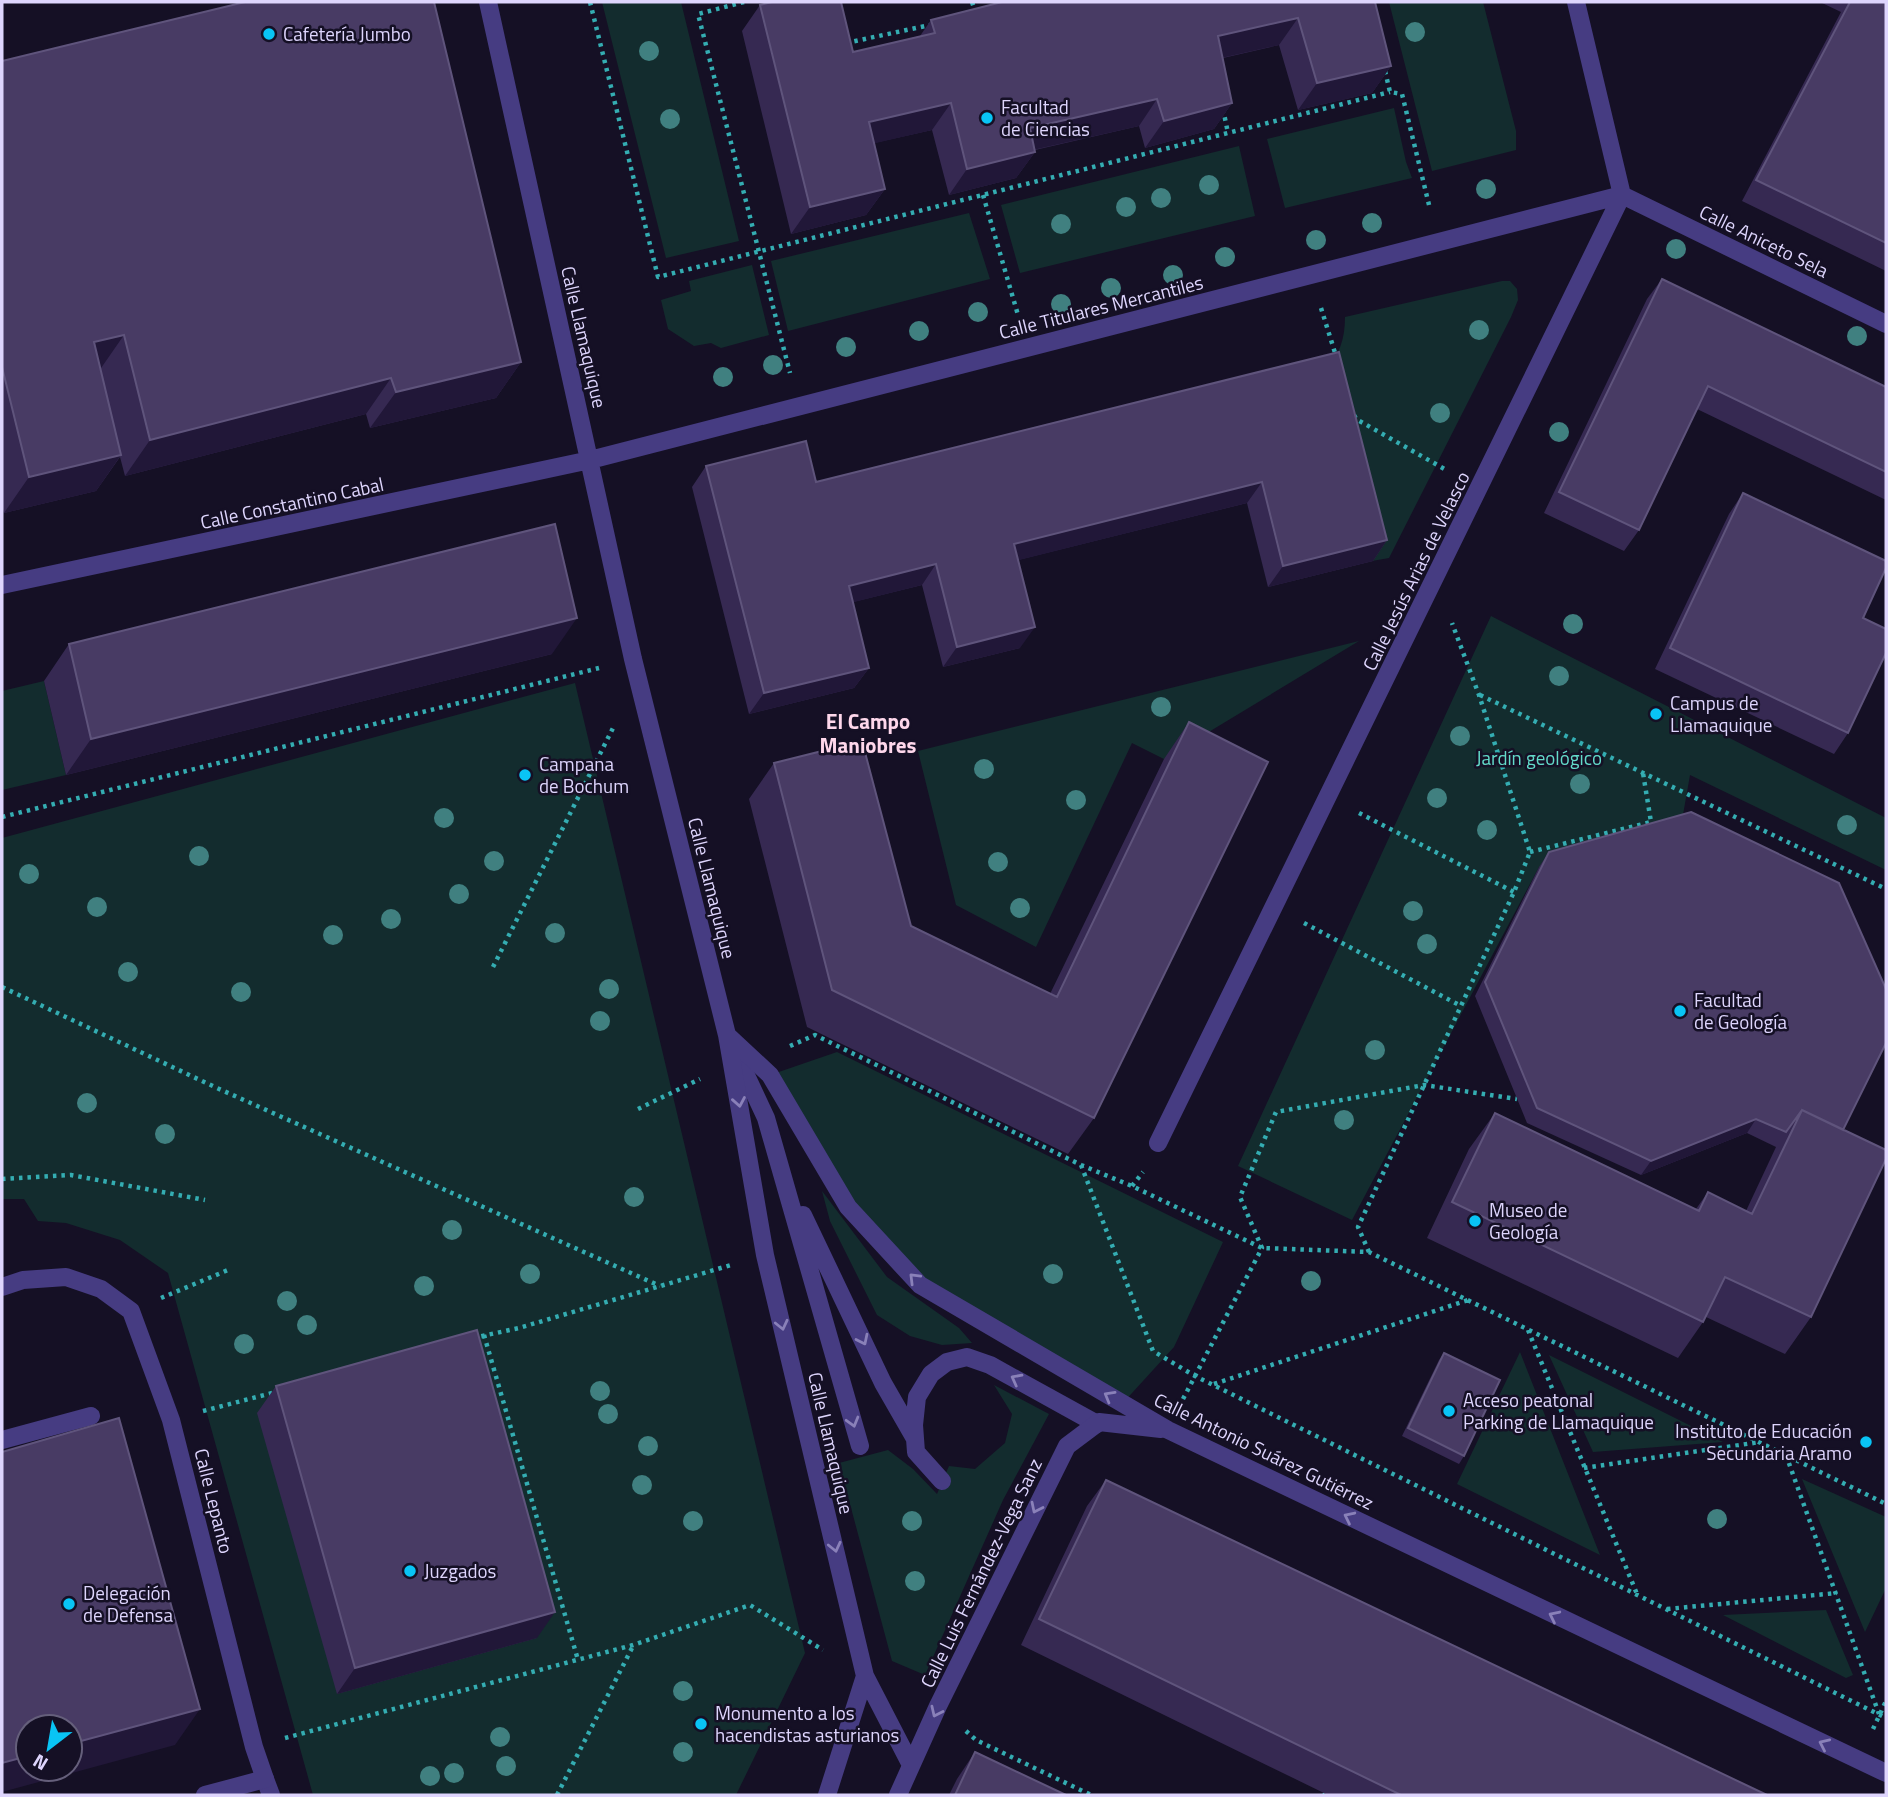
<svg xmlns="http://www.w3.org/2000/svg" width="1888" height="1797" viewBox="0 0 1888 1797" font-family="'Titillium Web',sans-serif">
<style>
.green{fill:#132c2e}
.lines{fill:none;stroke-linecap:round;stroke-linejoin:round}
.path{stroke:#34adb2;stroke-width:4.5;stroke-dasharray:3.5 5;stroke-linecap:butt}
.lane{stroke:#463c82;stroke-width:18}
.street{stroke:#463c82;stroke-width:18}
.tree{fill:#408080}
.wall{fill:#362952}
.shaded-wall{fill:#211738}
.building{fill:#483b64;stroke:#5f547c;stroke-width:2}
.oneway{stroke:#8a81b9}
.poi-dot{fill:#09c4f5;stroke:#151025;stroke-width:2.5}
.labels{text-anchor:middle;stroke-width:5;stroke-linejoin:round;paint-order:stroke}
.poi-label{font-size:19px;fill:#ded5fd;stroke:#151025;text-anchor:start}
.street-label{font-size:19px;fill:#ded5fd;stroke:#151025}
.park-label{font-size:19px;fill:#63dbca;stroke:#151025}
.neighbourhood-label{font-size:21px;font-weight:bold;fill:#fed7eb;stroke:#151025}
</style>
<rect width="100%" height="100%" fill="#151025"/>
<!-- green -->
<path class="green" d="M 602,2 L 681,2 L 739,241 L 666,258 Z
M 1389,2 L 1483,2 L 1516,131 L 1516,150 L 1432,171 Z
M 1394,108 L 1406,162 L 1412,178 L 1285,208 L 1267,139 Z
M 1239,146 L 1255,216 L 1020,273 L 1001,205 Z
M 969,213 L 990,279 L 788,331 L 771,261 Z
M 752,265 L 769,335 L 721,348 L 711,343 L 694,346 L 668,329 L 661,300 L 691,291 L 689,281 Z
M 1502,281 L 1510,281 L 1517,289 L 1518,300 L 1511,317 L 1389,558 L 1372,561 L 1325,372 C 1339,355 1345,340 1345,317 Z
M 1491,616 L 1886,818 L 1886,870 L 1690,775 L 1681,826 L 1539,867 L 1352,1220 L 1238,1166 Z
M 1359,641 L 1164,759 L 1132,743 L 1036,947 L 956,905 L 918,751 Z
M 44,681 L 66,775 L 2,790 L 2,691 Z
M 575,683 L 805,1653 L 736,1795 L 313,1795 L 168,1273 L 120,1240 L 66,1223 L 38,1221 L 24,1199 L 2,1199 L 2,838 Z
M 837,1052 L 1223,1242 L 1174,1347 L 1122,1404 L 920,1285 L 848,1207 L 770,1075 Z
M 822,1191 L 887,1277 L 959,1328 L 972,1343 L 942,1345 L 910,1336 L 877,1315 L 830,1221 Z
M 1520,1352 L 1600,1555 L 1457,1484 Z
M 1549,1355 L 1723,1442 L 1593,1452 Z
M 994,1385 L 1049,1414 L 1003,1500 L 925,1675 L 892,1661 L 839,1463 L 888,1450 L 913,1469 L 937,1494 L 949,1466 L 975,1469 L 1005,1443 L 1012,1414 Z
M 1802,1479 L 1886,1517 L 1886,1588 L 1865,1632 Z
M 1826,1610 L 1853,1675 L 1846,1678 L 1723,1615 Z"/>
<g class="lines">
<!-- path -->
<path class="path" d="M 590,2 L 658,277 L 1390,92
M 744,2 L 698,14 L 790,373
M 972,2 L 976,14
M 846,43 L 930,25
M 1385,71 L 1390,92 L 1402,94 L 1430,209
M 1223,109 L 1228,133
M 983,195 L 1018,315
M 1321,308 L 1336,356
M 1354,415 L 1356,419 L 1448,471
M 1480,695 L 1886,889
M 1359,813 L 1514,892
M 2,817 L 599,668
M 1530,852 L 1651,822 L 1643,773
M 1304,923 L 1461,1006
M 493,967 L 614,726
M 2,987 L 217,1088 L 660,1286
M 790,1046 L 815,1035 L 1081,1165 L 1132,1186 L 1262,1248 L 1369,1252 L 1886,1504
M 638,1109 L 700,1079
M 1081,1165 L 1153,1351 L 1195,1376 L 1886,1718
M 2,1179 L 71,1175 L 205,1200
M 1132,1186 L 1143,1172
M 1369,1252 L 1358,1227 L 1514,892 L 1530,852 L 1479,695 L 1452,623
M 161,1298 L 228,1270
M 1528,1330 L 1637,1594
M 484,1335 L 578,1660
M 473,1338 L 519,1328 L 731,1265
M 1214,1384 L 1468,1300
M 1183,1399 L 1262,1248 L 1240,1197 L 1276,1112 L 1424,1085 L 1517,1099
M 203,1411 L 276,1392
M 1786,1455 L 1879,1714
M 1584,1468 L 1760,1442
M 1667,1609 L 1837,1593
M 1873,1729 L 1886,1701
M 966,1731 L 976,1740 L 1091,1795
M 285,1738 L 633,1645 L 750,1605 L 823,1650
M 557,1795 L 633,1646
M 1324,1795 L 1325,1794"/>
<!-- lane -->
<path class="lane" d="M 730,1041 L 766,1118 L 860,1446
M 803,1215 L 883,1383 L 914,1437
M 942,1481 L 916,1452 L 914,1425 L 917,1397 L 931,1374 L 947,1362 L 967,1357 L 990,1365 L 1097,1424
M 265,1779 L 271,1795"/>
<!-- street -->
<path class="street" d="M 488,2 L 633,659 L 727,1035 L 765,1255 L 865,1676 L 827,1795
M 1622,195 L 1886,324
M 2,585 L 590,460 L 1622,195
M 727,1035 L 770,1075 L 848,1207 L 920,1285 L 1168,1430 L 1886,1773
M 1158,1143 L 1622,195 L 1576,2
M 2,1287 L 23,1280 L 66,1277 L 101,1289 L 131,1311 L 171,1420 L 254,1747 L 265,1779 L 205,1795
M 2,1440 L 91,1416
M 865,1676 L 911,1765
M 898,1795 L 938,1706 L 1067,1446 L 1099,1422 L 1161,1429"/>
</g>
<!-- trees -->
<g class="tree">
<circle cx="1415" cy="32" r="10"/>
<circle cx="649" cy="51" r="10"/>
<circle cx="670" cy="119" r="10"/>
<circle cx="1209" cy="185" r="10"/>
<circle cx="1486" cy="189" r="10"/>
<circle cx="1161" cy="198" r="10"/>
<circle cx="1126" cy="207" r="10"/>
<circle cx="1372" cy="223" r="10"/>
<circle cx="1061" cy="224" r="10"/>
<circle cx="1316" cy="240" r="10"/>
<circle cx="1676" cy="249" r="10"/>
<circle cx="1225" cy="257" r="10"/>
<circle cx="1173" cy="275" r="10"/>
<circle cx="1111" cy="288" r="10"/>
<circle cx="1061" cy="304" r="10"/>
<circle cx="978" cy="312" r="10"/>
<circle cx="1479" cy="330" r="10"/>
<circle cx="919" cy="331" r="10"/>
<circle cx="1857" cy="336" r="10"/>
<circle cx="846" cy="347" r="10"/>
<circle cx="773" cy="365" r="10"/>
<circle cx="723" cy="377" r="10"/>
<circle cx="1440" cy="413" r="10"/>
<circle cx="1559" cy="432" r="10"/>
<circle cx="1573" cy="624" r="10"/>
<circle cx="1559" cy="676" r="10"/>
<circle cx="1161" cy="707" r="10"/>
<circle cx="1460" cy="736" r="10"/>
<circle cx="984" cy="769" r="10"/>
<circle cx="1580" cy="784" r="10"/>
<circle cx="1437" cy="798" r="10"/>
<circle cx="1076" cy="800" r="10"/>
<circle cx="444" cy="818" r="10"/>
<circle cx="1847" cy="825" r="10"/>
<circle cx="1487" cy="830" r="10"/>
<circle cx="199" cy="856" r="10"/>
<circle cx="494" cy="861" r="10"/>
<circle cx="998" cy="862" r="10"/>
<circle cx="29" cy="874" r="10"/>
<circle cx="459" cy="894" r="10"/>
<circle cx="97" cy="907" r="10"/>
<circle cx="1020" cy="908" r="10"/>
<circle cx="1413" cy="911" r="10"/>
<circle cx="391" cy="919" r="10"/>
<circle cx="555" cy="933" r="10"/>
<circle cx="333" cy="935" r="10"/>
<circle cx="1427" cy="944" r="10"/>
<circle cx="128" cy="972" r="10"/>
<circle cx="609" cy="989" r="10"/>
<circle cx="241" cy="992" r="10"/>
<circle cx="600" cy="1021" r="10"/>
<circle cx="1375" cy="1050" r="10"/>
<circle cx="87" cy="1103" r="10"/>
<circle cx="1344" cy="1120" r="10"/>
<circle cx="165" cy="1134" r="10"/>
<circle cx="634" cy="1197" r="10"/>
<circle cx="452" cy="1230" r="10"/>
<circle cx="530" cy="1274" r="10"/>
<circle cx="1053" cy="1274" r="10"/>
<circle cx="1311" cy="1281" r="10"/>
<circle cx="424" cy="1286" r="10"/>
<circle cx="287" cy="1301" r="10"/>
<circle cx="307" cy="1325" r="10"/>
<circle cx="244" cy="1344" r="10"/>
<circle cx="600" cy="1391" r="10"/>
<circle cx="608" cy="1414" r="10"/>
<circle cx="648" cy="1446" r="10"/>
<circle cx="642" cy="1485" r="10"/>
<circle cx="1717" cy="1519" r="10"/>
<circle cx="693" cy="1521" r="10"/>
<circle cx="912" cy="1521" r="10"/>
<circle cx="915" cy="1581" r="10"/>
<circle cx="683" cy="1691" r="10"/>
<circle cx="500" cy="1737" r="10"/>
<circle cx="683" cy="1752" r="10"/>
<circle cx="506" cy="1766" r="10"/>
<circle cx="454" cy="1773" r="10"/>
<circle cx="430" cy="1776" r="10"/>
</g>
<!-- wall -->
<path class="wall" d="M 1375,2 L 1391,66 L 1372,93 L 1298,110 L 1279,45 L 1223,58 L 1232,103 L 1214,129 L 1145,148 L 1139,126 L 1035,150 L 1035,152 L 1016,178 L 949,195 L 932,130 L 874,143 L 885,189 L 866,215 L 791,234 L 742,31 L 760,5 L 853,52 L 920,36 L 931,20 Z
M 1820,2 L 1886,2 L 1886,271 L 1742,201 L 1841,12 Z
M 2,61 L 521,362 L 496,398 L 370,428 L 366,414 L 125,476 L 120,457 L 96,491 L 4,513 L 2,505 Z
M 1662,279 L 1886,387 L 1886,500 L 1697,409 L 1639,530 L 1624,551 L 1544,513 L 1647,299 Z
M 1339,352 L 1387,540 L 1373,561 L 1268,587 L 1247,503 L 1018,560 L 1020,648 L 943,667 L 922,585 L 853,602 L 869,668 L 854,688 L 749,714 L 692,487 L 706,466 L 816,482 Z
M 1743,493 L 1863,618 L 1848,733 L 1834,754 L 1655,669 L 1729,514 Z
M 69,644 L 552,654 L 66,775 L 44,681 Z
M 1189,722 L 1094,1118 L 1068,1154 L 807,1027 L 749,799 L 774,763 L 911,926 L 1050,994 L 1164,759 Z
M 1549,852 L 1843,1130 L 1811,1317 L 1785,1354 L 1706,1317 L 1703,1322 L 1678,1358 L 1427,1238 L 1469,1149 L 1495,1113 L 1696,1209 L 1708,1192 L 1746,1211 L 1776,1147 L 1747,1133 L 1641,1175 L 1527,1123 L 1475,996 L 1539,867 Z
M 1444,1353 L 1464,1456 L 1459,1464 L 1402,1436 L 1439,1360 Z
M 276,1386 L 537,1638 L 337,1694 L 257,1413 Z
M 1106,1480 L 1767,1795 L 1328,1795 L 1021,1645 L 1087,1506 Z
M 975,1752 L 1066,1795 L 949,1795 L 957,1779 Z"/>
<!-- shaded-wall -->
<path class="shaded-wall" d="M 1298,18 L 1279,45 L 1199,63 L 1218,36 Z
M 1391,66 L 1372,93 L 1298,110 L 1317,83 Z
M 1157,99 L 1139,126 L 1011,155 L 1030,128 Z
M 951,103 L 932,130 L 850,149 L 869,122 Z
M 1232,103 L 1214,129 L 1145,148 L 1164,121 Z
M 1035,152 L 1016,178 L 949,195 L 967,169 Z
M 885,189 L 866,215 L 791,234 L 810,207 Z
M 124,335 L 99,371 L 94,342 Z
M 521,362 L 496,398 L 370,428 L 396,392 Z
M 391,378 L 366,414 L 125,476 L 150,440 Z
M 121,455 L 96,491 L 4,513 L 29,477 Z
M 1262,482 L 1247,503 L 999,565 L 1014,544 Z
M 1387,540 L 1373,561 L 1268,587 L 1283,566 Z
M 936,564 L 922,585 L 834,607 L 849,586 Z
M 577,618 L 552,654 L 66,775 L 91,739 Z
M 1035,627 L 1020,648 L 943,667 L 957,647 Z
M 869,668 L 854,688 L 749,714 L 764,693 Z
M 1756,1119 L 1747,1133 L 1641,1175 L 1651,1161 Z
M 555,1612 L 537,1638 L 337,1694 L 355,1668 Z
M 200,1709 L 175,1745 L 2,1792 L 2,1763 L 28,1756 L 28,1769 L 70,1769 L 70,1744 Z"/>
<!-- building -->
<path class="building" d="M 245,2 L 434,2 L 521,362 L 396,392 L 391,378 L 150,440 L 124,335 L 94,342 L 121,455 L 29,477 L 2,367 L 2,61 Z
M 772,2 L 841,2 L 853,52 L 935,33 L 931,20 L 1002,2 L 1375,2 L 1391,66 L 1317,83 L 1298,18 L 1218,36 L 1232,103 L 1164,121 L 1157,99 L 1030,128 L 1035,152 L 967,169 L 951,103 L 869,122 L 885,189 L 810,207 L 760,5 Z
M 1850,2 L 1886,2 L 1886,243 L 1756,180 Z
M 1662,279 L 1886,387 L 1886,472 L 1708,386 L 1639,530 L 1559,492 Z
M 1339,352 L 1387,540 L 1283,566 L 1262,482 L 1014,544 L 1035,627 L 957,647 L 936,564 L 849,586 L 869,668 L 764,693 L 706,466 L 806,441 L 816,482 Z
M 1743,493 L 1886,561 L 1886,568 L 1863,618 L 1886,629 L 1886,653 L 1848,733 L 1670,648 Z
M 555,524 L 577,618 L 91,739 L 69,644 Z
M 1189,722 L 1268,762 L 1094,1118 L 832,990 L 774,763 L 862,741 L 911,926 L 1057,997 Z
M 1691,812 L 1839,883 L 1886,989 L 1886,1043 L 1843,1130 L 1802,1110 L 1786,1132 L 1756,1119 L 1651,1161 L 1537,1108 L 1485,982 L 1549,852 Z
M 1802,1110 L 1886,1150 L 1886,1159 L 1811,1317 L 1725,1277 L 1703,1322 L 1452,1202 L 1495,1113 L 1699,1211 L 1708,1192 L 1752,1214 Z
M 477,1330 L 555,1612 L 355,1668 L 276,1386 Z
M 1444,1353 L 1500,1380 L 1464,1456 L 1408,1428 Z
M 119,1418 L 200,1709 L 70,1744 L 70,1727 L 28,1727 L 28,1756 L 2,1763 L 2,1452 Z
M 1106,1480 L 1767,1795 L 1401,1795 L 1039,1619 Z
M 975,1752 L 1066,1795 L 955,1795 Z"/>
<!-- one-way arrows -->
<defs><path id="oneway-chevron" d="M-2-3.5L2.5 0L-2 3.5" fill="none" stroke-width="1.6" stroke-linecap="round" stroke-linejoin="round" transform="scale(1.75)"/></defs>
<g class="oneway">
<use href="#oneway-chevron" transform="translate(739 1102) rotate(80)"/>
<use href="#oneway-chevron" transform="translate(914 1278) rotate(-135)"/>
<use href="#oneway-chevron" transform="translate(782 1325) rotate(77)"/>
<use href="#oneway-chevron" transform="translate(863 1340) rotate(64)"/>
<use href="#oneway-chevron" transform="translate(1016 1379) rotate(-152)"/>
<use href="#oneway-chevron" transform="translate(1109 1396) rotate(-150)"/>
<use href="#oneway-chevron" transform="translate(853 1422) rotate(74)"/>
<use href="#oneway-chevron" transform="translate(1036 1508) rotate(116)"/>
<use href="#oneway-chevron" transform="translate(1349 1517) rotate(-154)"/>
<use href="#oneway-chevron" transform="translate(835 1547) rotate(77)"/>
<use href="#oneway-chevron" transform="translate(1554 1616) rotate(-154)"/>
<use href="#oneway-chevron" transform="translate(936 1712) rotate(115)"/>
<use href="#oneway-chevron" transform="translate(1824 1744) rotate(-155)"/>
</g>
<!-- markers -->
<g class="poi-dot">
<circle cx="269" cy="34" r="7"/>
<circle cx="987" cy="118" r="7"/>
<circle cx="1656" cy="714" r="7"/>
<circle cx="525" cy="775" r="7"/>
<circle cx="1680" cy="1011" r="7"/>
<circle cx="1475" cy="1221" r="7"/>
<circle cx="1449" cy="1411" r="7"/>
<circle cx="1866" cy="1442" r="7"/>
<circle cx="410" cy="1571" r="7"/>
<circle cx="69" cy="1604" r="7"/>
<circle cx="701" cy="1724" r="7"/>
</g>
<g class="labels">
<!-- poi labels -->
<g class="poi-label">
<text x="283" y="41">Cafetería Jumbo</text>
<text x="1001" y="114">Facultad<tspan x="1001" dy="22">de Ciencias</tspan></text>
<text x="1670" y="710">Campus de<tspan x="1670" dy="22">Llamaquique</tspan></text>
<text x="539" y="771">Campana<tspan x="539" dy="22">de Bochum</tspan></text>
<text x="1694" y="1007">Facultad<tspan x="1694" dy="22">de Geología</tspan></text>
<text x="1489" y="1217">Museo de<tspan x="1489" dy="22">Geología</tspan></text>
<text x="1463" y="1407">Acceso peatonal<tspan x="1463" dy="22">Parking de Llamaquique</tspan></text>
<text x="1852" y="1438" text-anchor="end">Instituto de Educación<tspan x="1852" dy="22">Secundaria Aramo</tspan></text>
<text x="424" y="1578">Juzgados</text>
<text x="83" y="1600">Delegación<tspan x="83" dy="22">de Defensa</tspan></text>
<text x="715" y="1720">Monumento a los<tspan x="715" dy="22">hacendistas asturianos</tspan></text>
</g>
<!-- street labels -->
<g class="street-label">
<text transform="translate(1764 241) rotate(26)" y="7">Calle Aniceto Sela</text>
<text transform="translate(1101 307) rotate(-14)" y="7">Calle Titulares Mercantiles</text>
<text transform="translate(584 337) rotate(77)" y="7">Calle Llamaquique</text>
<text transform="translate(292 503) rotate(-12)" y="7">Calle Constantino Cabal</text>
<text transform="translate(1416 571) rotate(-64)" y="7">Calle Jesús Arias de Velasco</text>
<text transform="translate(712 888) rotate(76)" y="7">Calle Llamaquique</text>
<text transform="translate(831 1443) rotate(77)" y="7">Calle Llamaquique</text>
<text transform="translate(1264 1451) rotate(26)" y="7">Calle Antonio Suárez Gutiérrez</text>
<text transform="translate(214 1501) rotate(76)" y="7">Calle Lepanto</text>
<text transform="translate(981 1573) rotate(-64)" y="7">Calle Luis Fernández-Vega Sanz</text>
</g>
<!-- park labels -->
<g class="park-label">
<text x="1539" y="765">Jardín geológico</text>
</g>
<!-- neighbourhood labels -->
<g class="neighbourhood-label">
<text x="868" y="729">El Campo<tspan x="868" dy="24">Maniobres</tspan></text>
</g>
</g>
<!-- border -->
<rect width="1888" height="1797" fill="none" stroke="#ded5fd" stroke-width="7"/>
<!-- north arrow -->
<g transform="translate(49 1748) rotate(211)"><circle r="33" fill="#151025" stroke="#655f7b" stroke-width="2"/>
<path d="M0-5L12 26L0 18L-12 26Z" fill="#09c4f5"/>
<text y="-10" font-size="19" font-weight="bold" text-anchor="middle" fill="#ded5fd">N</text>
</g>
</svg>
